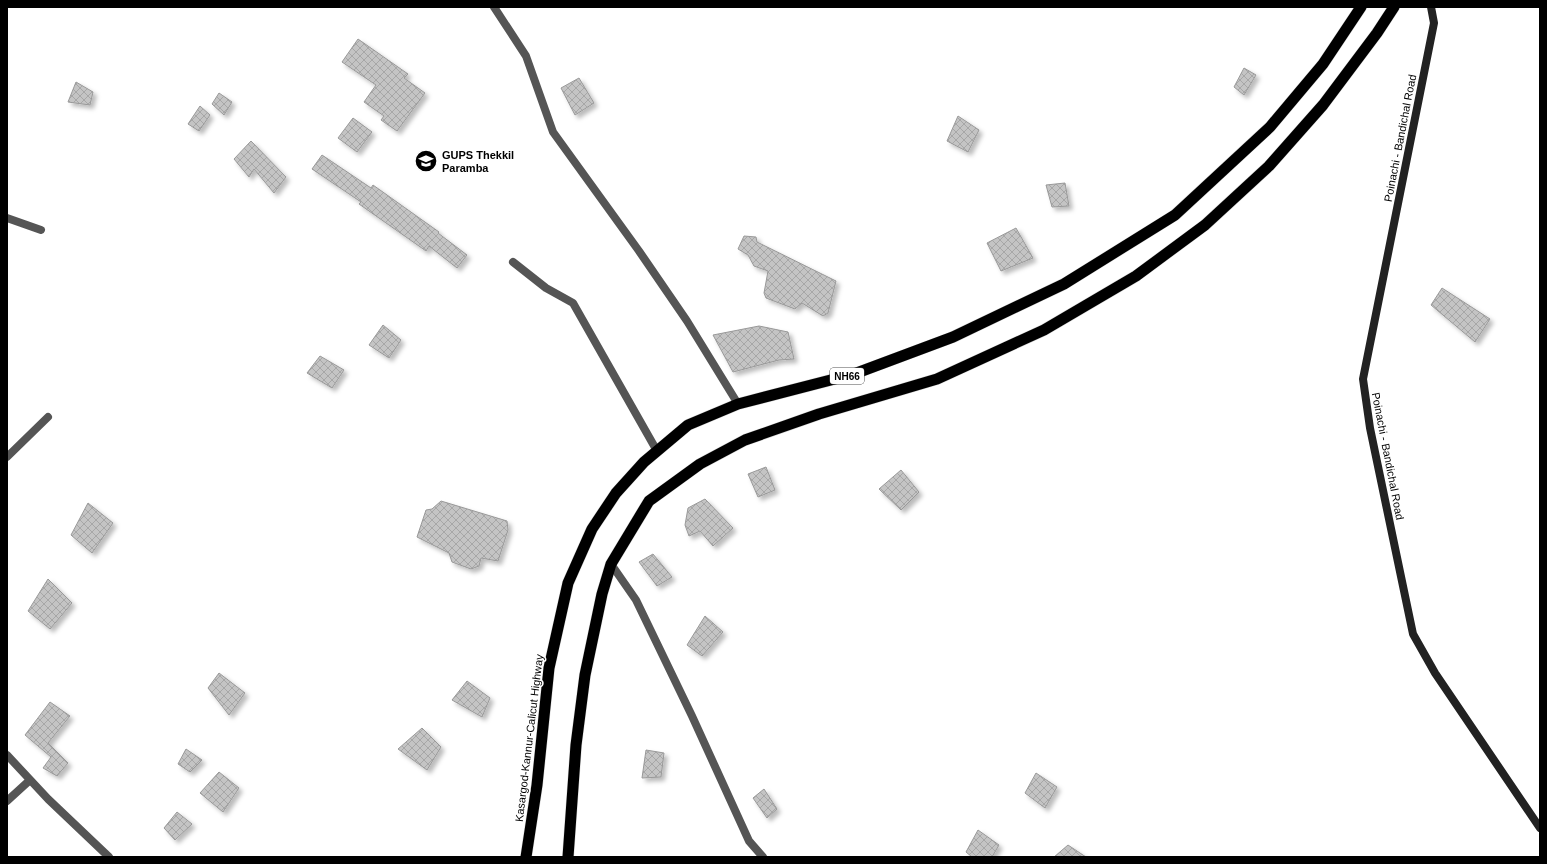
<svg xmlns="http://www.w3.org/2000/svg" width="1547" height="864" viewBox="0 0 1547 864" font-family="Helvetica,sans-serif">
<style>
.building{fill:url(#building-cross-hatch);stroke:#999;filter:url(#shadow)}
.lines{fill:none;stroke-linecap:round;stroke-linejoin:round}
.trunk-casing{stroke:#dbdbdb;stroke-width:12}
.minor{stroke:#555;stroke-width:8}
.secondary{stroke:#222;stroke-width:8}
.trunk{stroke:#000;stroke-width:11}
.labels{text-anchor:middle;stroke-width:3;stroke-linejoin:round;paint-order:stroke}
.shield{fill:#fff;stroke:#4c4c4c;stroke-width:1}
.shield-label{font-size:10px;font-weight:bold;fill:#000}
.street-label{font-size:11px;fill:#000;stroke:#fff}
.poi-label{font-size:11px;font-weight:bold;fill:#000;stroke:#fff;text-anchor:start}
</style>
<defs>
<pattern id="building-cross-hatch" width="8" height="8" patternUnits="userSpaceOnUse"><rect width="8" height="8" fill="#c4c4c4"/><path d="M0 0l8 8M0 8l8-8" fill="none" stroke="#a7a7a7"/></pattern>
<filter id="shadow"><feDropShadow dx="3.5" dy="3.5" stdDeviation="2" flood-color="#0004"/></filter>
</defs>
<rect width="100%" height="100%" fill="#fff"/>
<!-- building -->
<path class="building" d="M 358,39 L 408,74 L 404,78 L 425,93 L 397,131 L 381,120 L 384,116 L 364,102 L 376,85 L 342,62 Z
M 1244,68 L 1256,75 L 1244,95 L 1234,87 Z
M 579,78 L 594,103 L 575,115 L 561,88 Z
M 76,82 L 93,92 L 90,105 L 68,102 Z
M 219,93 L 232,102 L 224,115 L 212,104 Z
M 200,106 L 210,115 L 199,131 L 188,124 Z
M 958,116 L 979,130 L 968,152 L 947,141 Z
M 353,118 L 372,132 L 357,152 L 338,138 Z
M 251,141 L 286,177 L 274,193 L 254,169 L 249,177 L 234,159 Z
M 322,155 L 371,188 L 373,185 L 439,232 L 438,233 L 467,255 L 457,268 L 429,246 L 426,251 L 359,204 L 361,202 L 312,169 Z
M 1065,183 L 1069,206 L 1052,207 L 1046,185 Z
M 1016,228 L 1033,258 L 1001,271 L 987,243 Z
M 744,236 L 756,237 L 757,242 L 836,281 L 828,313 L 823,316 L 802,303 L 795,309 L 766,298 L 764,293 L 768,271 L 754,266 L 748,255 L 738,249 Z
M 1442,288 L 1490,319 L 1475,342 L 1431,305 Z
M 383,325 L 401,340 L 389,358 L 369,345 Z
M 759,326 L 788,332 L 794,359 L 779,360 L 733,372 L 713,335 Z
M 320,356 L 344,370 L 332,388 L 307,373 Z
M 766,467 L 775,490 L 758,497 L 748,474 Z
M 901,470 L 919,492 L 901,510 L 879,489 Z
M 705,499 L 733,528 L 713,546 L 700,531 L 689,536 L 685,525 L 688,508 Z
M 441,501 L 507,521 L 508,530 L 498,561 L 481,558 L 479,566 L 471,569 L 452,562 L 449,553 L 417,537 L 426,510 L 432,509 Z
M 88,503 L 113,523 L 92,553 L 71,535 Z
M 653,554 L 672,577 L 657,586 L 639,562 Z
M 48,579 L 72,603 L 50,629 L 28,611 Z
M 705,616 L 723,632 L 702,656 L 687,645 Z
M 219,673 L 245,693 L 229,715 L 208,688 Z
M 467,681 L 490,698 L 482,717 L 452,700 Z
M 50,702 L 70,716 L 48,743 L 68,763 L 57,776 L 43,768 L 51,757 L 25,735 Z
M 422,728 L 441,747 L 427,770 L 398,749 Z
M 186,749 L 202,760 L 190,772 L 178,764 Z
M 646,750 L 664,753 L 661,777 L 642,778 Z
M 219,772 L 239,788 L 223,812 L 200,793 Z
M 1036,773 L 1057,787 L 1045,808 L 1025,793 Z
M 764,789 L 777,809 L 767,818 L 753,798 Z
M 177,812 L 192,824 L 175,840 L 164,828 Z
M 978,830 L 999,845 L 992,857 L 972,857 L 966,852 Z
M 1068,845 L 1086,857 L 1054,857 Z"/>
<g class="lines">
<!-- trunk casing -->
<g class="trunk-casing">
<path id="trunk" d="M 526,857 L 537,785 L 549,668 L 568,583 L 592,529 L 616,493 L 644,462 L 688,425 L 738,404 L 854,374 L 953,337 L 1064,284 L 1175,215 L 1270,127 L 1323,64 L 1361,7
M 568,857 L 576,745 L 585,675 L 602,594 L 611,564 L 649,501 L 700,464 L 745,440 L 819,414 L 937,379 L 1044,330 L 1136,276 L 1205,225 L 1269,166 L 1323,105 L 1377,33 L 1394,7"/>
</g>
<!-- minor -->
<path class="minor" d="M 494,7 L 526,56 L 553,132 L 639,251 L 687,321 L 738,404
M 7,218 L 41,230
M 513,262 L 546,288 L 573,303 L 657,451
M 7,457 L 48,417
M 611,564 L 636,600 L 692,716 L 749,841 L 763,857
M 7,755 L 48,799 L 109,857
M 7,801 L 30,780"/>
<!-- secondary -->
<path class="secondary" d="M 1431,7 L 1434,23 L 1363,379 L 1370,428 L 1413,634 L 1435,673 L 1540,828"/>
<!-- trunk -->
<use href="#trunk" class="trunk"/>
</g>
<!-- icons -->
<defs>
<g id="school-disc" transform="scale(1.15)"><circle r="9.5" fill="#000" stroke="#fff"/><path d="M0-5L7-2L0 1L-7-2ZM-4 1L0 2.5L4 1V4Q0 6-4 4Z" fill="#fff"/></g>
</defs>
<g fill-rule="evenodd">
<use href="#school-disc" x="426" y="161"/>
</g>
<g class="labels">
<!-- shield labels -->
<rect class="shield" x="830" y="368" width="34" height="16" rx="3"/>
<g class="shield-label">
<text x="847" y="380">NH66</text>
</g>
<!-- street labels -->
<g class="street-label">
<text transform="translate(1400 138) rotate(-79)" y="4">Poinachi - Bandichal Road</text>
<text transform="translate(1388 456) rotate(79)" y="4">Poinachi - Bandichal Road</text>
<text transform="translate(529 738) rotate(-83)" y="4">Kasargod-Kannur-Calicut Highway</text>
</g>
<!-- poi labels -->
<g class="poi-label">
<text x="442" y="159">GUPS Thekkil<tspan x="442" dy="13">Paramba</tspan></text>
</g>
</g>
<!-- border -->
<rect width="1547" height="864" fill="none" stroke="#000000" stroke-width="16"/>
</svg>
